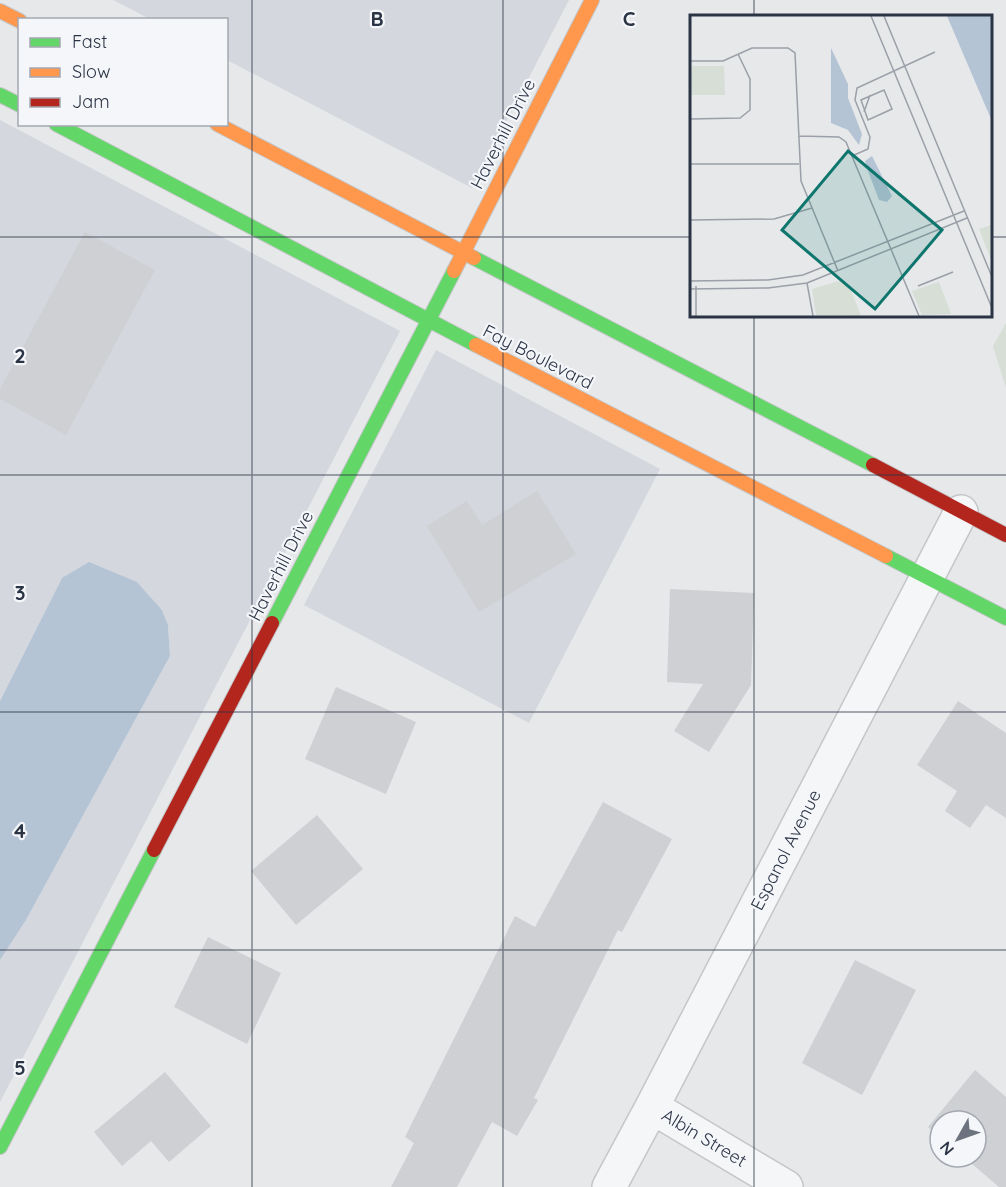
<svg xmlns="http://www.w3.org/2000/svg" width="1006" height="1187" viewBox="0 0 1006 1187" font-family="Quicksand,sans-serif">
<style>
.built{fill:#d4d7dd}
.green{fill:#d6ded6}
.water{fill:#b4c4d5}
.building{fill:#ced0d3}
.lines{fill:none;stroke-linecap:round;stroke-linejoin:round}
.street-casing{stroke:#c4c6c8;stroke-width:36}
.fast-casing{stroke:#c4c6c8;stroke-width:16}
.slow-casing{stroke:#c4c6c8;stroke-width:16}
.jam-casing{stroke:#c4c6c8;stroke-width:16}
.street{stroke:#f5f6f7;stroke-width:33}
.fast{stroke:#63d668;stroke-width:14}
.slow{stroke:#ff974d;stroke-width:14}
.jam{stroke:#b3261e;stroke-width:14}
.grid{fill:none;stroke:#2b3445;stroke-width:1.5;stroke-opacity:0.55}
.labels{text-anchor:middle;stroke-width:4.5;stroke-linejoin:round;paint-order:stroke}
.street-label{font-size:18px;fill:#2b3445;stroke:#f4f6f9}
.inset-road{fill:none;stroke:#9ba0a8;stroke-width:1.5}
.view{fill:#0f766e;fill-opacity:0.15;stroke:#0f766e;stroke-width:3}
.inset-edge{fill:none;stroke:#2b3445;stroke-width:3}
.grid-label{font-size:20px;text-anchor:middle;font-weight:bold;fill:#2b3445;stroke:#f4f6f9;stroke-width:4.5;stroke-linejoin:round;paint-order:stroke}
</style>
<rect width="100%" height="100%" fill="#e6e8ea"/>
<!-- built -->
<path class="built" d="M 113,0 L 569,0 L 472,188 L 227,60 L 226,20 L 150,19 Z
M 0,120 L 400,331 L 0,1102 L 0,960 L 26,920 L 170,656 L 168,625 L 162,610 L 137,582 L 62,578 L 0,701 Z
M 436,350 L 660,469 L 529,723 L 304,605 Z"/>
<!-- green -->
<path class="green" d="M 1006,323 L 1006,388 L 993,346 Z"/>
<!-- water -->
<path class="water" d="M 89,562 L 137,582 L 162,610 L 168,625 L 170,656 L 26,920 L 0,960 L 0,701 L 62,578 Z"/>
<!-- building -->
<path class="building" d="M 85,232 L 155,270 L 66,435 L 0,399 L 0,389 Z
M 537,491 L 576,554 L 479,612 L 427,526 L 467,501 L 482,525 Z
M 670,589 L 754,593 L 751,685 L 709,752 L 674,731 L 703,684 L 667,682 Z
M 336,687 L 416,722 L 386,794 L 305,759 Z
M 958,701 L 1006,733 L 1006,818 L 986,805 L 970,828 L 945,811 L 957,791 L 917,765 Z
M 603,802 L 672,839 L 622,932 L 618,930 L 534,1098 L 538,1100 L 517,1136 L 492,1122 L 457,1187 L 391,1187 L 414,1143 L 405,1137 L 515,916 L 535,927 Z
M 317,815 L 363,869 L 296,925 L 251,871 Z
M 208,937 L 281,973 L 247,1044 L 174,1007 Z
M 855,960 L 916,990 L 862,1095 L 802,1063 Z
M 975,1070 L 1006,1097 L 1006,1187 L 999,1187 L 964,1157 L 976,1157 L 976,1121 L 940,1121 L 940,1137 L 928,1127 Z
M 165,1072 L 211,1126 L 169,1162 L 151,1141 L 122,1166 L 94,1132 Z"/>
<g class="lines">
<!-- street casing -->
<g class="street-casing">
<path id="street" d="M 652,1107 L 786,1187
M 609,1187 L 652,1107 L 961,512"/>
</g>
<!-- fast casing -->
<g class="fast-casing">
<path id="fast" d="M 0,95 L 20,105
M 56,124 L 476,345
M 474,258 L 873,465
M 886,556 L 1006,618
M 272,623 L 454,271
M 0,1147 L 154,850"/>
</g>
<!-- slow casing -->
<g class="slow-casing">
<path id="slow" d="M 0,11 L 20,21
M 217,124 L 474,258
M 454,271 L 592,0
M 476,345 L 886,556"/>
</g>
<!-- jam casing -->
<g class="jam-casing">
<path id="jam" d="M 873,465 L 1006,535
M 154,850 L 272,623"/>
</g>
<!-- street -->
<use href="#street" class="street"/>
<!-- fast -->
<use href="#fast" class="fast"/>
<!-- slow -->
<use href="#slow" class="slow"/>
<!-- jam -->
<use href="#jam" class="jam"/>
</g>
<!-- grid -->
<path class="grid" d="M 252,0 L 252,1187M 503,0 L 503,1187M 754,0 L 754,16M 0,237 L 691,237M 990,237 L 1006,237M 754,315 L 754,1187M 0,475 L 1006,475M 0,712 L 1006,712M 0,950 L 1006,950"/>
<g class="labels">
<!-- street labels -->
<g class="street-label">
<text transform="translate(503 134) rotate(-63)" y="6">Haverhill Drive</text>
<text transform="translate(538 357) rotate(27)" y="6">Fay Boulevard</text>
<text transform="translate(281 566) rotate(-63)" y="6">Haverhill Drive</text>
<text transform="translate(786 850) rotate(-63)" y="6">Espanol Avenue</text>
<text transform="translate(704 1138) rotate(31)" y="6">Albin Street</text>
</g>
</g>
<!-- overview -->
<g transform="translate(690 15)">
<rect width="302" height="302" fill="#e6e8ea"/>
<path d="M 0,51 L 34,51 L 35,80 L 0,80 ZM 301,210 L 302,210 L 301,245 L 289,214 ZM 149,266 L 159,270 L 171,301 L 126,300 L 122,274 ZM 249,267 L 261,299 L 232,300 L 222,276 Z" fill="#d6ded6"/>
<path d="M 257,1 L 301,1 L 301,104 ZM 141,33 L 158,69 L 158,83 L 172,119 L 169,130 L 158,115 L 141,108 ZM 182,141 L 202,181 L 197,187 L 189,185 L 178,156 L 175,146 Z" fill="#b4c4d5"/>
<path class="inset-road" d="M 181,1 L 302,293M 194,1 L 302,262M 0,46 L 33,46 L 62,33 L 98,33 L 105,38 L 111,166 L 148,256M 194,75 L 202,94 L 178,105 L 171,85 ZM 174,97 L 180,80M 0,104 L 50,103 L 60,95 L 60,64 L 48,39M 109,121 L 149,122 L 156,127 L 229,301M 162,141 L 178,134 L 180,122 L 165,85 L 167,73 L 245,37M 0,149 L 109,149M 0,205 L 84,204 L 122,193M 0,266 L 78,265 L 113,260 L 274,196M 117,268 L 123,301M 6,271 L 6,301M 228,271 L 263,257M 0,274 L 78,273 L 117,268 L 277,203"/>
<path class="view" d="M 158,136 L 252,215 L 185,294 L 92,215 Z"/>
<rect width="302" height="302" class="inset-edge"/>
</g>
<g class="grid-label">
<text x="377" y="26">B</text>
<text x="629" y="26">C</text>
<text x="20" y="363">2</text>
<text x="20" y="600">3</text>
<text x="20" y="838">4</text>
<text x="20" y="1075">5</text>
</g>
<!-- legend -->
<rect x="18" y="18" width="210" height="108" fill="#f4f6f9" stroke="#a4a8b1" stroke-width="1.5"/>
<rect x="30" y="38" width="30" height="9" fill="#63d668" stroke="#a4a8b1" stroke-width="1.5"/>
<text x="72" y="48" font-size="18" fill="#2b3445">Fast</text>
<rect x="30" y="68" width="30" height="9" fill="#ff974d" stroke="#a4a8b1" stroke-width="1.5"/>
<text x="72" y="78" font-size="18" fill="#2b3445">Slow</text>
<rect x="30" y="98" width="30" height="9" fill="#b3261e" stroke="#a4a8b1" stroke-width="1.5"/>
<text x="72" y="108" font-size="18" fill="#2b3445">Jam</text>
<!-- north arrow -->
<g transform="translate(958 1139) rotate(230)"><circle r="28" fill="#f4f6f9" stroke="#a4a8b1" stroke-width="1.5"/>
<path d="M0-4.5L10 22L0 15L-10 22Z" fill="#6c737f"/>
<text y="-9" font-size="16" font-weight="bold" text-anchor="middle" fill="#2b3445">N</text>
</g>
</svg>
